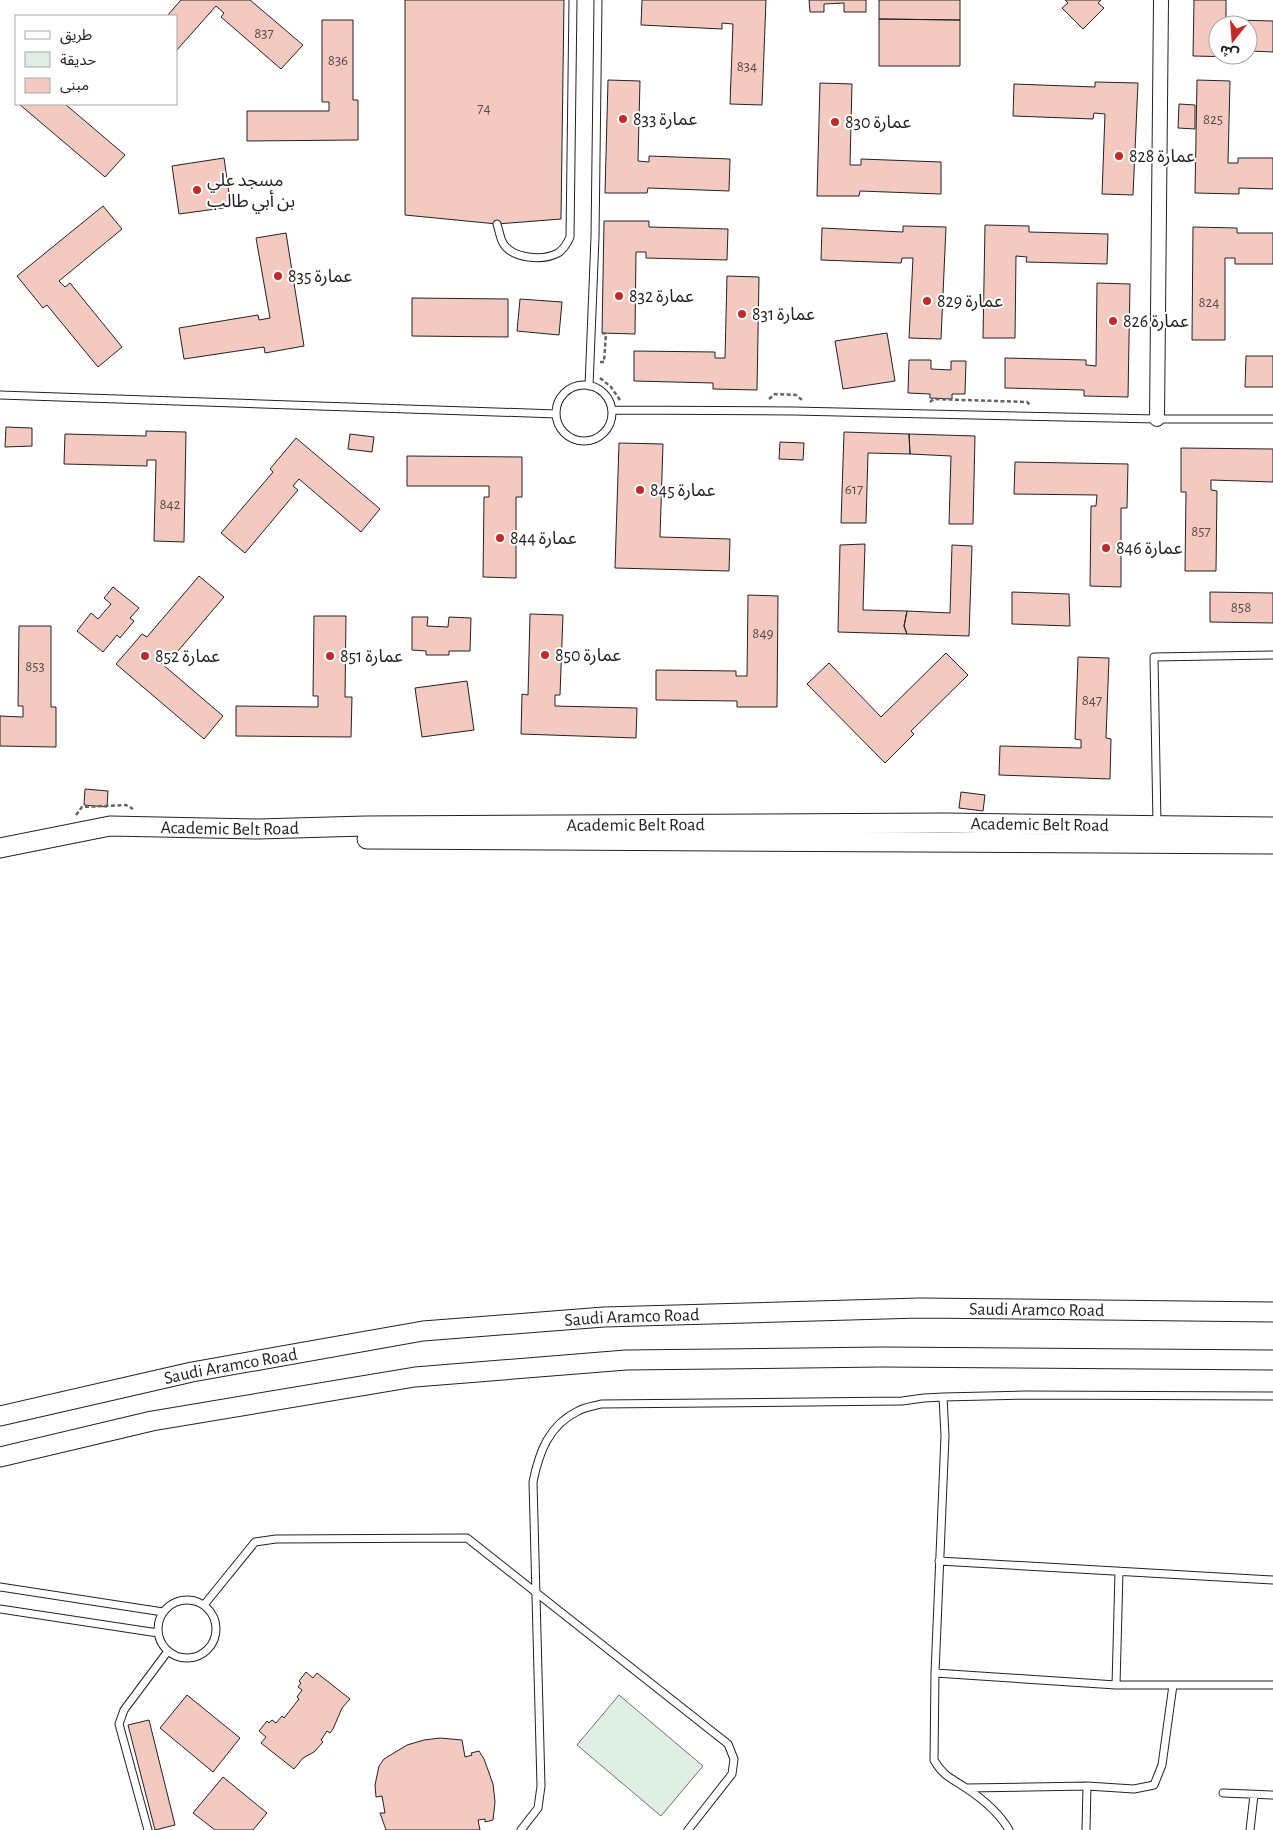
<svg xmlns="http://www.w3.org/2000/svg" width="1273" height="1830" viewBox="0 0 1273 1830" font-family="'Alegreya Sans','Noto Sans Arabic',sans-serif">
<style>
.green{fill:#e0efe3;stroke:#6f6f6f}
.building{fill:#f3c9c0;stroke:#222}
.lines{fill:none;stroke-linecap:round;stroke-linejoin:round}
.lane-casing{stroke:#222;stroke-width:9}
.street-casing{stroke:#222;stroke-width:16}
.secondary-casing{stroke:#222;stroke-width:21}
.path{stroke:#646464;stroke-width:2.5;stroke-dasharray:4 2.5;stroke-linecap:butt}
.lane{stroke:#fff;stroke-width:7}
.street{stroke:#fff;stroke-width:14}
.secondary{stroke:#fff;stroke-width:19}
.poi-dot{fill:#c62828;stroke:#fff;stroke-width:2}
.labels{text-anchor:middle;stroke-width:4;stroke-linejoin:round;paint-order:stroke}
.number-label{font-size:15px;fill:#564c4a}
.poi-label{font-size:18px;fill:#222;stroke:#fff;text-anchor:start}
.street-label{font-size:18px;fill:#222;stroke:#fff}
</style>
<rect width="100%" height="100%" fill="#fff"/>
<!-- green -->
<path class="green" d="M 619,1695 L 703,1766 L 661,1816 L 577,1745 Z"/>
<!-- building -->
<path class="building" d="M 181,0 L 250,0 L 303,45 L 281,69 L 221,17 L 224,13 L 216,6 L 176,51 L 176,16 L 167,16 Z
M 405,0 L 564,0 L 561,219 L 497,224 L 405,215 Z
M 642,0 L 766,0 L 762,105 L 730,104 L 733,24 L 722,23 L 722,29 L 641,25 Z
M 809,0 L 866,0 L 866,12 L 844,12 L 844,3 L 824,4 L 824,12 L 810,12 Z
M 879,0 L 960,0 L 960,20 L 879,19 Z
M 1065,0 L 1101,0 L 1098,3 L 1104,8 L 1083,29 L 1062,8 L 1068,3 Z
M 1194,0 L 1226,0 L 1226,25 L 1218,25 L 1218,55 L 1237,55 L 1237,57 L 1193,56 Z
M 879,19 L 960,20 L 960,66 L 879,66 Z
M 322,20 L 353,20 L 353,100 L 358,100 L 358,140 L 247,141 L 247,111 L 329,111 L 329,102 L 322,102 Z
M 1236,20 L 1273,21 L 1273,52 L 1248,51 L 1248,25 L 1236,25 Z
M 608,80 L 640,81 L 638,161 L 649,162 L 649,156 L 730,159 L 729,191 L 648,188 L 647,193 L 605,193 Z
M 1197,80 L 1230,81 L 1228,163 L 1238,163 L 1238,158 L 1273,158 L 1273,189 L 1239,188 L 1239,194 L 1195,193 Z
M 1095,82 L 1138,83 L 1133,195 L 1102,194 L 1105,114 L 1094,113 L 1093,119 L 1013,116 L 1014,84 L 1095,87 Z
M 820,83 L 852,84 L 850,165 L 861,165 L 861,159 L 941,162 L 941,194 L 860,191 L 859,196 L 817,196 Z
M 19,104 L 65,104 L 125,155 L 105,177 Z
M 1179,104 L 1195,105 L 1195,129 L 1178,128 Z
M 224,158 L 231,207 L 179,214 L 172,166 Z
M 103,206 L 122,229 L 59,281 L 65,287 L 70,283 L 122,347 L 98,367 L 47,305 L 43,308 L 17,276 Z
M 604,221 L 649,221 L 649,227 L 728,229 L 727,260 L 646,258 L 646,252 L 636,252 L 635,334 L 602,333 Z
M 985,225 L 1029,226 L 1029,232 L 1108,234 L 1107,264 L 1026,262 L 1027,257 L 1016,256 L 1015,338 L 983,338 Z
M 903,226 L 946,227 L 941,339 L 909,338 L 913,258 L 902,258 L 901,263 L 821,260 L 822,228 L 903,232 Z
M 1193,227 L 1237,228 L 1237,233 L 1273,233 L 1273,264 L 1235,264 L 1235,258 L 1225,258 L 1225,340 L 1192,340 Z
M 286,233 L 304,346 L 265,353 L 264,347 L 184,359 L 179,328 L 258,315 L 259,320 L 270,318 L 256,238 Z
M 727,276 L 759,277 L 757,390 L 713,389 L 713,383 L 634,381 L 634,351 L 715,352 L 715,358 L 725,358 Z
M 1097,283 L 1130,284 L 1128,397 L 1084,396 L 1084,390 L 1005,388 L 1005,358 L 1086,360 L 1086,365 L 1096,366 Z
M 412,298 L 508,299 L 508,337 L 412,336 Z
M 520,299 L 562,302 L 559,335 L 517,331 Z
M 887,333 L 895,381 L 843,389 L 835,341 Z
M 1246,356 L 1273,356 L 1273,387 L 1245,387 Z
M 909,360 L 931,360 L 931,369 L 951,370 L 951,361 L 966,361 L 965,394 L 952,394 L 952,399 L 930,398 L 930,394 L 908,393 Z
M 6,427 L 32,428 L 32,446 L 5,447 Z
M 146,431 L 186,432 L 184,542 L 154,541 L 156,460 L 147,460 L 147,466 L 64,464 L 65,434 L 146,436 Z
M 844,432 L 909,434 L 910,454 L 868,453 L 866,523 L 841,523 Z
M 350,434 L 374,437 L 372,452 L 348,449 Z
M 909,434 L 975,436 L 973,524 L 949,524 L 951,456 L 910,454 Z
M 296,438 L 380,509 L 361,532 L 299,479 L 293,486 L 298,490 L 245,553 L 221,533 L 273,472 L 270,469 Z
M 780,442 L 804,443 L 803,460 L 779,459 Z
M 619,443 L 663,444 L 660,537 L 730,539 L 729,571 L 615,568 Z
M 1181,448 L 1273,449 L 1273,482 L 1211,480 L 1211,490 L 1217,491 L 1216,571 L 1185,571 L 1186,492 L 1181,492 Z
M 407,456 L 522,457 L 522,497 L 516,497 L 516,578 L 483,577 L 484,497 L 489,497 L 489,486 L 407,486 Z
M 1015,462 L 1128,464 L 1127,508 L 1121,508 L 1121,587 L 1090,586 L 1091,506 L 1096,506 L 1097,495 L 1014,494 Z
M 865,544 L 863,610 L 907,611 L 904,626 L 907,634 L 838,632 L 840,545 Z
M 952,545 L 972,546 L 969,636 L 907,634 L 904,626 L 907,611 L 950,613 Z
M 199,576 L 224,597 L 172,658 L 168,655 L 161,663 L 223,716 L 204,739 L 116,664 L 142,634 L 147,637 Z
M 113,587 L 139,608 L 130,618 L 134,621 L 120,638 L 117,635 L 103,652 L 77,631 L 91,613 L 98,619 L 111,604 L 104,598 Z
M 1012,592 L 1069,594 L 1070,626 L 1012,624 Z
M 1210,592 L 1273,593 L 1273,623 L 1210,622 Z
M 748,595 L 778,596 L 777,707 L 737,707 L 737,701 L 656,700 L 656,670 L 736,671 L 736,676 L 747,676 Z
M 530,614 L 563,615 L 560,695 L 555,695 L 555,706 L 637,708 L 636,738 L 521,734 L 522,694 L 528,695 Z
M 314,616 L 346,616 L 345,697 L 352,697 L 351,737 L 236,736 L 236,706 L 318,707 L 318,696 L 313,696 Z
M 412,617 L 428,617 L 427,626 L 448,627 L 449,617 L 471,618 L 470,651 L 449,651 L 449,655 L 426,655 L 426,651 L 412,650 Z
M 19,626 L 51,626 L 51,707 L 56,707 L 56,747 L 0,746 L 0,716 L 23,717 L 23,706 L 18,706 Z
M 946,653 L 968,675 L 911,731 L 914,734 L 885,763 L 807,684 L 829,663 L 881,717 Z
M 1078,657 L 1109,658 L 1106,738 L 1111,739 L 1110,779 L 999,775 L 1000,746 L 1081,748 L 1081,740 L 1075,739 Z
M 467,681 L 474,730 L 422,737 L 415,688 Z
M 85,789 L 108,791 L 107,807 L 84,805 Z
M 961,792 L 985,795 L 983,811 L 959,808 Z
M 306,1672 L 313,1678 L 317,1673 L 350,1699 L 342,1708 L 333,1729 L 330,1733 L 327,1731 L 321,1740 L 323,1742 L 314,1752 L 303,1758 L 294,1769 L 261,1743 L 266,1737 L 259,1731 L 267,1721 L 269,1723 L 272,1720 L 276,1723 L 282,1716 L 284,1718 L 299,1699 L 297,1697 L 302,1690 L 298,1687 L 301,1683 L 299,1681 Z
M 187,1695 L 240,1738 L 213,1772 L 160,1728 Z
M 149,1720 L 175,1825 L 155,1830 L 128,1725 Z
M 440,1738 L 462,1740 L 465,1757 L 472,1755 L 471,1753 L 479,1751 L 484,1759 L 493,1784 L 495,1802 L 493,1820 L 485,1822 L 485,1819 L 478,1820 L 480,1830 L 386,1830 L 380,1813 L 385,1813 L 382,1796 L 376,1797 L 375,1785 L 379,1766 L 384,1759 L 407,1745 L 424,1740 Z
M 223,1777 L 267,1813 L 253,1830 L 215,1830 L 193,1813 Z"/>
<g class="lines">
<!-- lane casing -->
<g class="lane-casing">
<path id="lane" d="M 497,224 C 499,230 500,238 503,243 C 512,259 543,261 558,253 C 564,249 567,244 570,237 L 573,0
M556 413a28 28 0 1 1 56 0a28 28 0 1 1-56 0Z
M 589,386 L 595,237 L 598,0
M 0,395 L 556,414
M 612,410 L 794,411 L 1157,419 L 1273,419
M 1157,824 L 1154,657 L 1273,655
M 943,1397 L 1025,1395 L 1273,1396
M 939,1561 L 1273,1580
M 0,1587 L 163,1612
M158 1629a29 29 0 1 1 58 0a29 29 0 1 1-58 0Z
M 204,1605 L 255,1542 L 276,1539 L 467,1538 L 728,1744 L 734,1759 L 732,1774 L 688,1830
M 0,1609 L 158,1633
M 935,1673 L 1116,1685 L 1273,1685
M 1116,1685 L 1119,1572
M 967,1788 L 1087,1786
M 1223,1793 L 1273,1795
M 148,1830 L 119,1724 L 124,1710 L 168,1651
M 521,1830 L 538,1808 L 541,1786 L 533,1482 C 539,1452 549,1425 578,1411 C 585,1407 594,1406 601,1404 L 902,1401 L 924,1398 L 943,1397 L 945,1436 L 935,1673 L 934,1760 C 943,1776 951,1778 966,1788 C 981,1798 1000,1814 1009,1830
M 1086,1830 L 1087,1786 L 1134,1789 L 1154,1785 L 1162,1765 L 1173,1685
M 1250,1830 L 1254,1795"/>
</g>
<!-- street casing -->
<g class="street-casing">
<path id="street" d="M 1157,419 L 1161,0"/>
</g>
<!-- secondary casing -->
<g class="secondary-casing">
<g id="secondary">
<path d="M 367,839 L 1273,844"/>
<path id="s1" d="M 0,848 L 110,826 L 258,829 L 365,826 L 944,823 L 1273,827"/>
<path id="s2" d="M 0,1416 L 192,1372 L 423,1331 L 604,1317 L 920,1308 L 1273,1312"/>
<path d="M 0,1457 L 152,1421 L 415,1377 L 626,1360 L 882,1357 L 1273,1360"/>
</g>
</g>
<!-- path -->
<path class="path" d="M 600,362 L 604,362 L 606,334 L 602,333
M 600,378 L 611,387 L 620,400
M 769,399 L 775,394 L 796,395 L 802,400
M 930,402 L 934,399 L 1027,402 L 1030,405
M 76,815 L 82,807 L 126,805 L 133,809"/>
<!-- lane -->
<use href="#lane" class="lane"/>
<!-- street -->
<use href="#street" class="street"/>
<!-- secondary -->
<use href="#secondary" class="secondary"/>
</g>
<!-- markers -->
<g class="poi-dot">
<circle cx="623" cy="119" r="5"/>
<circle cx="835" cy="122" r="5"/>
<circle cx="1119" cy="156" r="5"/>
<circle cx="197" cy="190" r="5"/>
<circle cx="278" cy="276" r="5"/>
<circle cx="619" cy="296" r="5"/>
<circle cx="927" cy="301" r="5"/>
<circle cx="742" cy="314" r="5"/>
<circle cx="1113" cy="321" r="5"/>
<circle cx="640" cy="490" r="5"/>
<circle cx="500" cy="538" r="5"/>
<circle cx="1106" cy="548" r="5"/>
<circle cx="545" cy="655" r="5"/>
<circle cx="145" cy="656" r="5"/>
<circle cx="330" cy="656" r="5"/>
</g>
<g class="labels">
<!-- number labels -->
<g class="number-label">
<text x="264" y="38">837</text>
<text x="338" y="65">836</text>
<text x="747" y="71">834</text>
<text x="484" y="113">74</text>
<text x="1213" y="124">825</text>
<text x="1209" y="307">824</text>
<text x="854" y="494">617</text>
<text x="170" y="509">842</text>
<text x="1201" y="536">857</text>
<text x="1241" y="612">858</text>
<text x="763" y="638">849</text>
<text x="35" y="671">853</text>
<text x="1092" y="705">847</text>
</g>
<!-- poi labels -->
<g class="poi-label">
<text x="633" y="125">عمارة 833</text>
<text x="845" y="128">عمارة 830</text>
<text x="1129" y="162">عمارة 828</text>
<text x="207" y="186">مسجد علي<tspan x="207" dy="21">بن أبي طالب</tspan></text>
<text x="288" y="282">عمارة 835</text>
<text x="629" y="302">عمارة 832</text>
<text x="937" y="307">عمارة 829</text>
<text x="752" y="320">عمارة 831</text>
<text x="1123" y="327">عمارة 826</text>
<text x="650" y="496">عمارة 845</text>
<text x="510" y="544">عمارة 844</text>
<text x="1116" y="554">عمارة 846</text>
<text x="555" y="661">عمارة 850</text>
<text x="155" y="662">عمارة 852</text>
<text x="340" y="662">عمارة 851</text>
</g>
<!-- street labels -->
<g class="street-label">
<text dy="6" stroke="none"><textPath href="#s1" startOffset="1042">Academic Belt Road</textPath></text>
<text dy="6" stroke="none"><textPath href="#s1" startOffset="638">Academic Belt Road</textPath></text>
<text dy="6" stroke="none"><textPath href="#s1" startOffset="232">Academic Belt Road</textPath></text>
<text dy="6" stroke="none"><textPath href="#s2" startOffset="1046">Saudi Aramco Road</textPath></text>
<text dy="6" stroke="none"><textPath href="#s2" startOffset="641">Saudi Aramco Road</textPath></text>
<text dy="6" stroke="none"><textPath href="#s2" startOffset="236">Saudi Aramco Road</textPath></text>
</g>
</g>
<!-- legend -->
<rect x="15" y="15" width="162" height="90" fill="#ffffff" stroke="#a7a7a7"/>
<rect x="25" y="31" width="25" height="8" fill="#ffffff" stroke="#a7a7a7"/>
<text x="60" y="40" font-size="15" fill="#222222">طريق</text>
<rect x="25" y="52" width="25" height="15" fill="#e0efe3" stroke="#a7a7a7"/>
<text x="60" y="65" font-size="15" fill="#222222">حديقة</text>
<rect x="25" y="78" width="25" height="15" fill="#f3c9c0" stroke="#a7a7a7"/>
<text x="60" y="90" font-size="15" fill="#222222">مبنى</text>
<!-- north arrow -->
<g transform="translate(1233 40) rotate(197)"><circle r="24" fill="#ffffff" stroke="#a7a7a7"/>
<path d="M0-4L9 19L0 12L-9 19Z" fill="#c62828"/>
<text y="-8" font-size="14" font-weight="bold" text-anchor="middle" fill="#222222">ش</text>
</g>
</svg>
